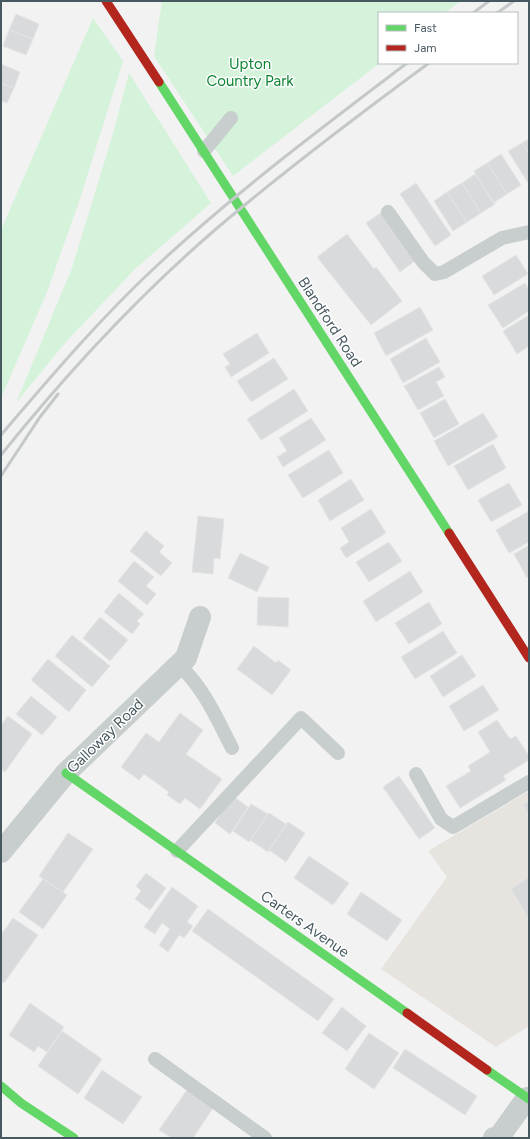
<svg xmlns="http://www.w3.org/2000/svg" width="530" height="1139" viewBox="0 0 530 1139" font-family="Figtree,sans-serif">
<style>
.commercial{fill:#e7e4e0}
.green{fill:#d4f3da}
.building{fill:#d9dadb;stroke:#e3e4e5}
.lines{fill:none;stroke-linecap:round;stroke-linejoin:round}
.lane{stroke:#c8cdce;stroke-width:14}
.street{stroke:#c8cdce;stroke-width:22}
.fast{stroke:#63d668;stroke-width:9}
.jam{stroke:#b3261e;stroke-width:9}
.rail{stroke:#c4c8c9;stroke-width:3}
.labels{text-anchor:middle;stroke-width:3;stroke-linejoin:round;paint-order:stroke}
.park-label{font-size:15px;fill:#0e8433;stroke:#fff}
.street-label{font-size:15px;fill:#475960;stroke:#fff}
</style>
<rect width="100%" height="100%" fill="#f2f2f2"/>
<!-- commercial -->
<path class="commercial" d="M 529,791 L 529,1026 L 496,1047 L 381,969 L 447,877 L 428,851 Z"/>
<!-- green -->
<path class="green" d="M 162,1 L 461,1 L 445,13 L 379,13 L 380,63 L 233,176 L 154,56 Z
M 93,18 L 123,61 L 80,199 L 47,292 L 1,398 L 1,230 Z
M 129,73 L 211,203 L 135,269 L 64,344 L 16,403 L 72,268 L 112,137 Z"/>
<!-- building -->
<path class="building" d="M 16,14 L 39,24 L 33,39 L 9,30 Z
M 9,30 L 33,39 L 26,55 L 3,46 Z
M 1,64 L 20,72 L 14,88 L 1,83 Z
M 1,83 L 14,88 L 7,103 L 1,101 Z
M 529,139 L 529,153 L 522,143 Z
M 522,143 L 529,153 L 528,183 L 508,151 Z
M 501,154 L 521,185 L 507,194 L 487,163 Z
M 487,163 L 507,194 L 493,203 L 474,171 Z
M 475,174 L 495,204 L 481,213 L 462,183 Z
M 416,183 L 451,235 L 435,246 L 400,194 Z
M 462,183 L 481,213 L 467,222 L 447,192 Z
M 447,192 L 467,222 L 453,231 L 434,201 Z
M 382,212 L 415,261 L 400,272 L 366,223 Z
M 347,234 L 374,269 L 376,267 L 402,301 L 371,325 L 317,257 Z
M 516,255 L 528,274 L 494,295 L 482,276 Z
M 525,283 L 529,290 L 529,311 L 503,328 L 488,305 Z
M 420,307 L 433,330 L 386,356 L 374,333 Z
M 529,315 L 529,346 L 517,354 L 503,331 Z
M 257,333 L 269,353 L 231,377 L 225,367 L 230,364 L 223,354 Z
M 426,338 L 440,362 L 403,383 L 390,359 Z
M 274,358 L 288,379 L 251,402 L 237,381 Z
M 439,367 L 445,377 L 436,382 L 444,396 L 418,410 L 404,386 Z
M 294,389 L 308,411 L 261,440 L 247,419 Z
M 445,399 L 459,424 L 434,438 L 420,413 Z
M 483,413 L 498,437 L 448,466 L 434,441 Z
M 311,418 L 326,440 L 283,467 L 277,457 L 287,451 L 279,438 Z
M 493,444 L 506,468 L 468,490 L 454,466 Z
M 329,450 L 343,473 L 303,498 L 288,475 Z
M 351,479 L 364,500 L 330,521 L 318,500 Z
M 509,483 L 522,505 L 491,522 L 478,500 Z
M 371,509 L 386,533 L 346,558 L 340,548 L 349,542 L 341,528 Z
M 529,511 L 529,542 L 509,553 L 496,530 Z
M 198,516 L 224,519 L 220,559 L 214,558 L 213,574 L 192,572 Z
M 146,531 L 164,546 L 159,552 L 172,563 L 161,576 L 130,551 Z
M 389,542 L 402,561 L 369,582 L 356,562 Z
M 529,545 L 529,577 L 527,578 L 514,554 Z
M 240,553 L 269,567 L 257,592 L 228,578 Z
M 134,561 L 154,577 L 146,586 L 156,594 L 147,605 L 118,581 Z
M 410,571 L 423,592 L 376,622 L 363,601 Z
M 119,593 L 144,614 L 137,621 L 140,624 L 132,634 L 104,612 Z
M 258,597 L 289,598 L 288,627 L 257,625 Z
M 429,602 L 442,624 L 409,644 L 395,623 Z
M 100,617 L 128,640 L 110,661 L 83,638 Z
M 443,631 L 457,653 L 415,679 L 401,657 Z
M 72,635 L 110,666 L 92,687 L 55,656 Z
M 254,646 L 276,663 L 278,660 L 291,670 L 272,695 L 237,669 Z
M 462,655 L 476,676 L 443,697 L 430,676 Z
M 48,659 L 86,690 L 69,712 L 31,680 Z
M 483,685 L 499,710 L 464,731 L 449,706 Z
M 31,696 L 57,717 L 42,735 L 16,714 Z
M 180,713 L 203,730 L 186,754 L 222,779 L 200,809 L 185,798 L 180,804 L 167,795 L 169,792 L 144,774 L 139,780 L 121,767 L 146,733 L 159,742 Z
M 8,716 L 32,734 L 5,772 L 1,769 L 1,725 Z
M 497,720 L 510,739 L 516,736 L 529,756 L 529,760 L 503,776 L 506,780 L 460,808 L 446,786 L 471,771 L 468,766 L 490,752 L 478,732 Z
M 399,776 L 435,828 L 419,839 L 383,787 Z
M 233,796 L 248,807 L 230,834 L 215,823 Z
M 529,801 L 529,815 L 523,805 Z
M 251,804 L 268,814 L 249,842 L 233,831 Z
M 269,813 L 286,824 L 268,852 L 250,840 Z
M 288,822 L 305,833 L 286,862 L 269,850 Z
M 68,833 L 93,849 L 63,892 L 39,876 Z
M 309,856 L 349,883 L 333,905 L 294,878 Z
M 146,873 L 166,888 L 150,910 L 135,899 L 141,891 L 136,886 Z
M 529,877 L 529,920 L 511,889 Z
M 43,879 L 67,895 L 43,929 L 19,912 Z
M 172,887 L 198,906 L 187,922 L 193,926 L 184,938 L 179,935 L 168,952 L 159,945 L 170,929 L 162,923 L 155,934 L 144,927 Z
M 361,892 L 402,920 L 387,941 L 347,914 Z
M 208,909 L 334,999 L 318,1021 L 192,931 Z
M 13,918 L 38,935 L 4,983 L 1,981 L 1,935 Z
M 30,1003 L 64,1027 L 47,1052 L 38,1046 L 34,1052 L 9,1035 Z
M 342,1007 L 366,1026 L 347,1051 L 322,1033 Z
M 62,1031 L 102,1059 L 78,1094 L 38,1066 Z
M 369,1033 L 399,1053 L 374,1089 L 345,1069 Z
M 405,1049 L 477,1096 L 465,1115 L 393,1068 Z
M 102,1070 L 142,1097 L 123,1124 L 84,1098 Z
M 189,1087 L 215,1105 L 193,1138 L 172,1138 L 159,1130 Z"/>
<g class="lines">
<!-- lane -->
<path class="lane" d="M 204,151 L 231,118
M 388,212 L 423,262 L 435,274 L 444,272 L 502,238 L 529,232
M 179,665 C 204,688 217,719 232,748
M 416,774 L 441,819 L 453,827 L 529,782
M 177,851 L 301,718 L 338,753
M 155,1059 L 265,1138"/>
<!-- street -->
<path class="street" d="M 1,852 L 66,773 L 186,658 L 200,617
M 494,1138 L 499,1137 L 527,1098"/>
<!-- fast -->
<path class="fast" d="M 159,82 L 449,533
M 66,773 L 407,1013
M 487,1070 L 529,1099
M 1,1086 L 21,1103 L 74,1138"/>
<!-- jam -->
<path class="jam" d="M 106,1 L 159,82
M 449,533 L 529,658
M 407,1013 L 487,1070"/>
<!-- rail -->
<path class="rail" d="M 473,13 L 489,1
M 497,13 L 514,1
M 1,435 C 52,375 104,314 163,260 C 240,189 324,126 407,63
M 1,455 C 66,374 137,297 216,229 C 284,171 357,116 429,63
M 1,476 L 40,417 L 58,394"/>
</g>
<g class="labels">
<!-- park labels -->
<g class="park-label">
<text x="250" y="69">Upton<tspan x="250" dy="17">Country Park</tspan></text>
</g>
<!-- street labels -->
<g class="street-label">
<text transform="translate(330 322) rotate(57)" y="5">Blandford Road</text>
<text transform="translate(105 736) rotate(-44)" y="5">Galloway Road</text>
<text transform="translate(305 924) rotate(35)" y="5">Carters Avenue</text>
</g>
</g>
<!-- border -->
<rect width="530" height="1139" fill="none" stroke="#475960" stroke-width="4"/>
<!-- legend -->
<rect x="378" y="12" width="140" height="52" fill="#ffffff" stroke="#b5bdbf"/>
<rect x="386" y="25" width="20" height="6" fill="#63d668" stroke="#b5bdbf"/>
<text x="414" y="32" font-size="12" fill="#475960">Fast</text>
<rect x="386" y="45" width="20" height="6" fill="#b3261e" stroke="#b5bdbf"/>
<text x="414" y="52" font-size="12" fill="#475960">Jam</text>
</svg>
